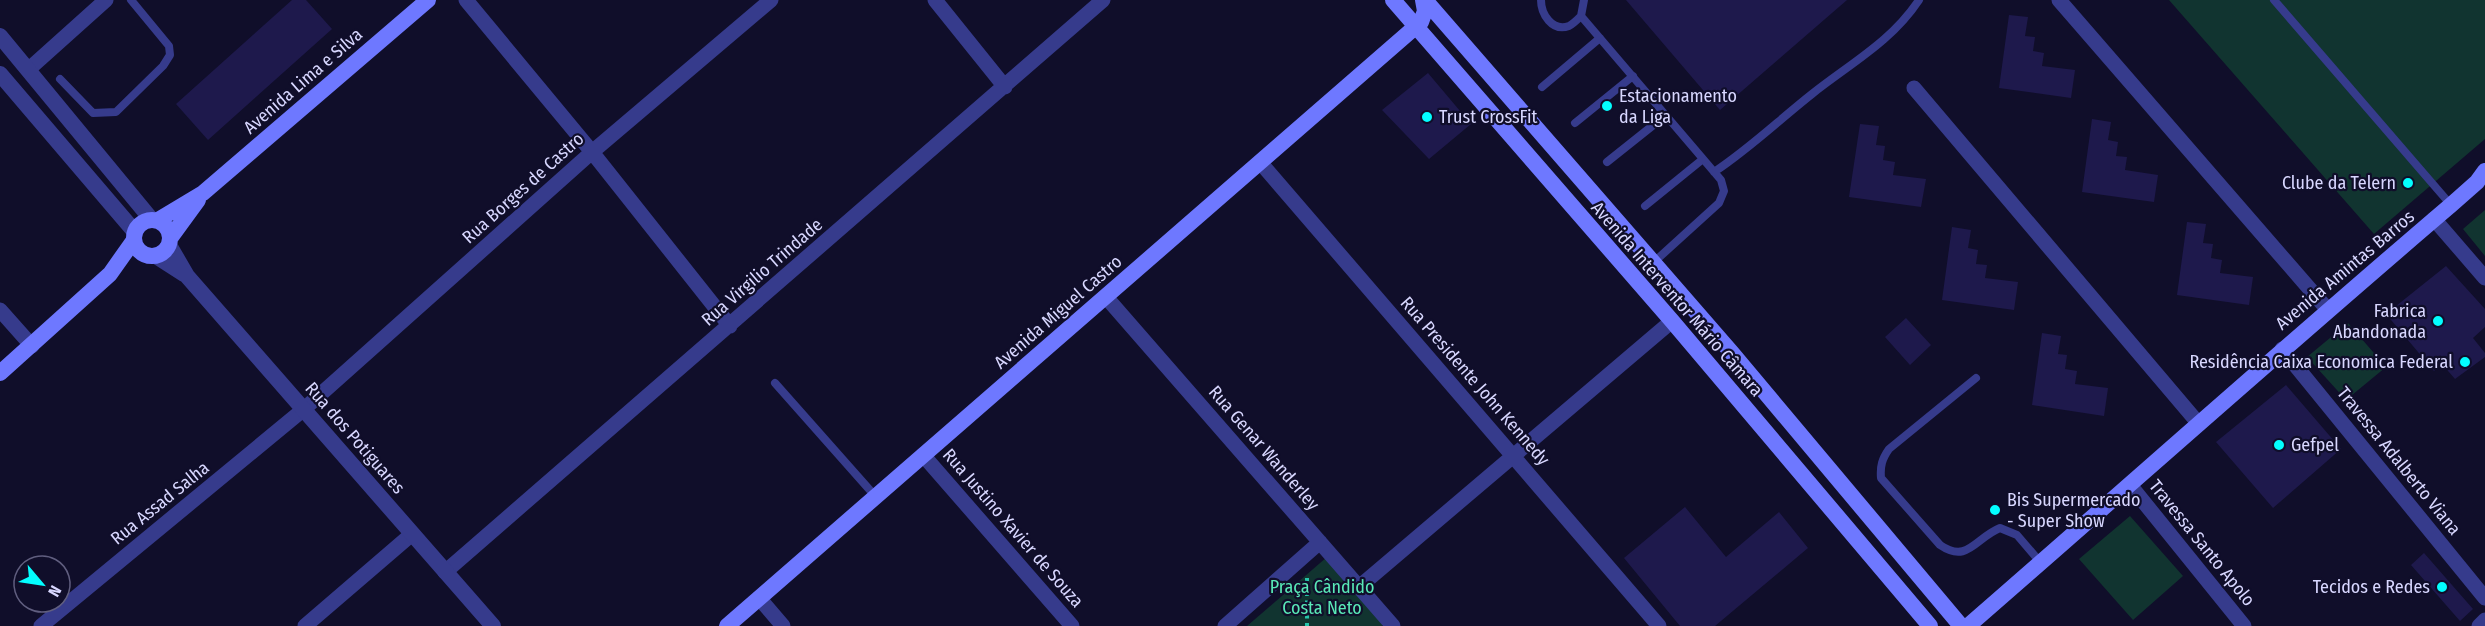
<svg xmlns="http://www.w3.org/2000/svg" width="2485" height="626" viewBox="0 0 2485 626" font-family="'Fira Sans Condensed',sans-serif">
<style>
.green{fill:#113430}
.building{fill:#1e194c}
.lines{fill:none;stroke-linecap:round;stroke-linejoin:round}
.path{stroke:#26c4ab;stroke-width:4;stroke-dasharray:3 4.5;stroke-linecap:butt}
.service{stroke:#363b8c;stroke-width:8}
.minor{stroke:#363b8c;stroke-width:15}
.tertiary{stroke:#363b8c;stroke-width:16}
.secondary{stroke:#6e78ff;stroke-width:16}
.poi-dot{fill:#03feff;stroke:#100e2a;stroke-width:2}
.labels{text-anchor:middle;stroke-width:4.5;stroke-linejoin:round;paint-order:stroke}
.street-label{font-size:18px;fill:#d8d7ff;stroke:#100e2a}
.poi-label{font-size:18px;fill:#d8d7ff;stroke:#100e2a;text-anchor:start}
.park-label{font-size:18px;fill:#59e9b7;stroke:#100e2a}
</style>
<rect width="100%" height="100%" fill="#100e2a"/>
<!-- green -->
<path class="green" d="M 2169,0 L 2485,0 L 2485,139 L 2374,234 Z
M 2485,210 L 2485,256 L 2463,229 Z
M 2348,323 L 2386,367 L 2346,400 L 2307,357 Z
M 2130,516 L 2183,576 L 2133,620 L 2079,559 Z
M 1327,557 L 1384,624 L 1382,626 L 1247,626 Z"/>
<!-- building -->
<path class="building" d="M 292,0 L 306,0 L 332,29 L 208,140 L 176,104 Z
M 1626,0 L 1847,0 L 1720,110 Z
M 2009,15 L 2028,17 L 2025,36 L 2035,37 L 2033,51 L 2044,53 L 2042,66 L 2075,70 L 2071,98 L 1999,88 Z
M 1428,73 L 1471,124 L 1429,159 L 1382,110 Z
M 2092,119 L 2111,122 L 2108,140 L 2118,142 L 2116,156 L 2127,157 L 2125,170 L 2158,175 L 2154,202 L 2082,192 Z
M 1860,124 L 1879,126 L 1876,145 L 1885,146 L 1883,160 L 1895,162 L 1893,175 L 1926,179 L 1921,207 L 1849,197 Z
M 2187,222 L 2206,224 L 2203,243 L 2213,244 L 2211,258 L 2222,260 L 2220,273 L 2253,277 L 2249,305 L 2177,295 Z
M 1952,227 L 1971,230 L 1968,248 L 1978,250 L 1976,264 L 1987,265 L 1985,278 L 2018,282 L 2014,310 L 1942,300 Z
M 2446,266 L 2485,309 L 2485,327 L 2473,338 L 2485,353 L 2485,357 L 2455,379 L 2442,364 L 2434,371 L 2386,314 Z
M 1906,318 L 1931,345 L 1910,365 L 1885,337 Z
M 2042,333 L 2061,336 L 2058,354 L 2067,355 L 2065,369 L 2077,371 L 2075,384 L 2108,388 L 2104,416 L 2032,405 Z
M 2286,385 L 2341,449 L 2273,508 L 2216,442 Z
M 1685,507 L 1726,557 L 1779,512 L 1808,548 L 1715,626 L 1680,626 L 1624,558 Z
M 2424,553 L 2473,609 L 2460,621 L 2411,565 Z"/>
<g class="lines">
<!-- path -->
<path class="path" d="M 1307,626 L 1307,576"/>
<!-- service -->
<path class="service" d="M 1541,0 C 1541,14 1552,32 1569,26 C 1573,24 1578,19 1581,16 L 1721,180 L 1724,191 L 1719,203 L 1654,262
M 2274,0 L 2451,205
M 1581,16 L 1584,0
M 60,79 L 93,113 L 116,112 L 163,66 L 170,55 L 169,46 L 131,0
M 1542,87 L 1600,38
M 1575,123 L 1633,76
M 1607,162 L 1666,115
M 1714,172 C 1749,149 1779,120 1812,94 C 1851,63 1891,42 1919,0
M 1645,206 L 1703,159
M 1976,378 L 1889,449 C 1882,459 1880,466 1881,478 L 1940,545 C 1968,564 1975,538 2000,528 L 2017,535 L 2041,563
M 775,383 L 876,497"/>
<!-- minor -->
<path class="minor" d="M 466,0 L 592,152 L 730,326
M 935,0 L 1005,87
M 2059,0 L 2328,310
M 29,69 L 106,0
M 1914,88 L 2199,424
M 1260,162 L 1659,626
M 2434,219 L 2485,278
M 1106,297 L 1393,626
M 0,310 L 32,346
M 2282,349 L 2485,598
M 923,455 L 1072,626
M 2130,485 L 2244,626
M 445,572 L 1103,0
M 1359,587 L 1672,321
M 759,598 L 783,626
M 41,626 L 304,409 L 592,152 L 771,0
M 305,626 L 412,534
M 1225,626 L 1320,542
M 2479,626 L 2485,620"/>
<!-- tertiary -->
<path class="tertiary" d="M 0,36 L 151,219
M 0,74 L 135,232
M 169,245 L 187,276 L 493,626
M 156,256 L 184,274"/>
<!-- secondary -->
<path class="secondary" d="M 1393,0 L 1672,321 L 1930,626
M 1425,0 L 1732,353 L 1961,626
M134 238a18 18 0 1 1 36 0a18 18 0 1 1-36 0Z
M 158,220 L 203,193 L 428,0
M 171,237 L 198,200
M 0,373 L 110,274 L 134,240
M 727,626 L 1421,22 L 1425,11 L 1423,0
M 1968,626 C 2129,486 2288,344 2451,205 L 2477,182 L 2485,171"/>
</g>
<!-- markers -->
<g class="poi-dot">
<circle cx="1607" cy="106" r="6"/>
<circle cx="1427" cy="117" r="6"/>
<circle cx="2408" cy="183" r="6"/>
<circle cx="2438" cy="321" r="6"/>
<circle cx="2465" cy="362" r="6"/>
<circle cx="2279" cy="445" r="6"/>
<circle cx="1995" cy="510" r="6"/>
<circle cx="2442" cy="587" r="6"/>
</g>
<g class="labels">
<!-- street labels -->
<g class="street-label">
<text transform="translate(303 81) rotate(-41)" y="6">Avenida Lima e Silva</text>
<text transform="translate(523 188) rotate(-42)" y="6">Rua Borges de Castro</text>
<text transform="translate(2345 270) rotate(-40)" y="6">Avenida Amintas Barros</text>
<text transform="translate(762 272) rotate(-41)" y="6">Rua Virgilio Trindade</text>
<text transform="translate(1677 299) rotate(49)" y="6">Avenida Interventor Mário Câmara</text>
<text transform="translate(1058 312) rotate(-41)" y="6">Avenida Miguel Castro</text>
<text transform="translate(1475 381) rotate(49)" y="6">Rua Presidente John Kennedy</text>
<text transform="translate(355 438) rotate(49)" y="6">Rua dos Potiguares</text>
<text transform="translate(1264 448) rotate(49)" y="6">Rua Genar Wanderley</text>
<text transform="translate(2399 461) rotate(51)" y="6">Travessa Adalberto Viana</text>
<text transform="translate(160 503) rotate(-39)" y="6">Rua Assad Salha</text>
<text transform="translate(1013 528) rotate(49)" y="6">Rua Justino Xavier de Souza</text>
<text transform="translate(2202 543) rotate(51)" y="6">Travessa Santo Apolo</text>
</g>
<!-- poi labels -->
<g class="poi-label">
<text x="1619" y="102">Estacionamento<tspan x="1619" dy="21">da Liga</tspan></text>
<text x="1439" y="123">Trust CrossFit</text>
<text x="2396" y="189" text-anchor="end">Clube da Telern</text>
<text x="2426" y="317" text-anchor="end">Fabrica<tspan x="2426" dy="21">Abandonada</tspan></text>
<text x="2453" y="368" text-anchor="end">Residência Caixa Economica Federal</text>
<text x="2291" y="451">Gefpel</text>
<text x="2007" y="506">Bis Supermercado<tspan x="2007" dy="21">- Super Show</tspan></text>
<text x="2430" y="593" text-anchor="end">Tecidos e Redes</text>
</g>
<!-- park labels -->
<g class="park-label">
<text x="1322" y="593">Praça Cândido<tspan x="1322" dy="21">Costa Neto</tspan></text>
</g>
</g>
<!-- north arrow -->
<g transform="translate(42 584) rotate(119)"><circle r="28" fill="#100e2a" stroke="#605e7f" stroke-width="1.5"/>
<path d="M0-4.5L10 22L0 15L-10 22Z" fill="#03feff"/>
<text y="-9" font-size="16" font-weight="bold" text-anchor="middle" fill="#d8d7ff">N</text>
</g>
</svg>
